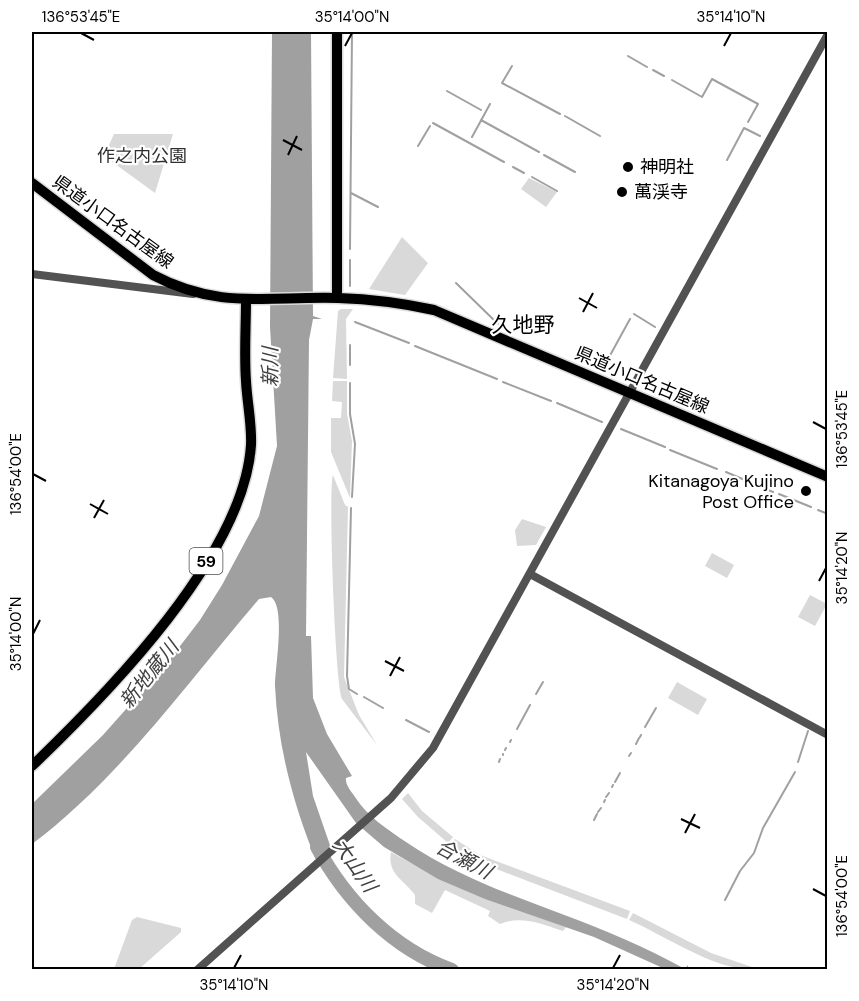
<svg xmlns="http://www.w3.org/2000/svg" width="859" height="1001" viewBox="0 0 859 1001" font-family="'DM Sans','Noto Sans JP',sans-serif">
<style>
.green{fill:#d9d9d9}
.water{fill:#a0a0a0}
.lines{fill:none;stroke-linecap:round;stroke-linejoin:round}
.stream{stroke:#a0a0a0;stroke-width:2}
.river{stroke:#a0a0a0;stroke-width:14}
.major-casing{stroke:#dbdbdb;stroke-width:13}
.minor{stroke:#525252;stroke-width:8}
.major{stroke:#000;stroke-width:10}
.ticks{fill:none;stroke:#000;stroke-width:2}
.poi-dot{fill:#000;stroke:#fff;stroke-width:2}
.labels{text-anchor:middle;stroke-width:4.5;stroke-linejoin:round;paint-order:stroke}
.shield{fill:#fff;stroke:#4c4c4c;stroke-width:1.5}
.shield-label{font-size:16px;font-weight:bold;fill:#000}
.park-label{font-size:18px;fill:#303030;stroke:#fff}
.poi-label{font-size:18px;fill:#000;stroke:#fff;text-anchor:start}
.street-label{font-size:18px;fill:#000;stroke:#fff}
.water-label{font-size:20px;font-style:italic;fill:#414141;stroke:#fff}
.quarter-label{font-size:21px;fill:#000;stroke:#fff}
.neatline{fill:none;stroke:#000;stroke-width:2}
.ticks-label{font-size:15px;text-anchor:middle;fill:#000}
</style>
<rect width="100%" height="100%" fill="#fff"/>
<!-- green -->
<path class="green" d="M 114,134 L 173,134 L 155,193 L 104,156 Z
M 529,178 L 557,192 L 546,207 L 521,189 Z
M 402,237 L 428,263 L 405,295 L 369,289 Z
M 341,309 L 353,309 L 346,319 L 347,379 L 333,378 L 338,311 Z
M 333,381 L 347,381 L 347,414 L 352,441 L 350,498 L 331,452 L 331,418 L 341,418 L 342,402 L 332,401 Z
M 333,475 L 345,505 L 348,507 L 344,677 L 359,715 L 377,745 L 342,699 C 335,682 328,486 333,475 Z
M 522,519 L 546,527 L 536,545 L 517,546 L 515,530 Z
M 712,553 L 734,565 L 727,578 L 705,566 Z
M 810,595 L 827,604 L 815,626 L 798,617 Z
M 677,682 L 707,699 L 698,715 L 668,698 Z
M 408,793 L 422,811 L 453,837 L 448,843 L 418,817 L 402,799 Z
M 455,839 L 480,855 L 630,911 L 627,919 L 483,864 L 460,853 L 450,845 Z
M 391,852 C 448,885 503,904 566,927 L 563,931 C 542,924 521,915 500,924 L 488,916 L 490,911 L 445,890 L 432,913 L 415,904 L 415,895 C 403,879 387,874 391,852 Z
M 633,913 L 711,953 L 752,967 L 751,969 C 714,970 664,935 629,920 Z
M 137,917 L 181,928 L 181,932 L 139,969 L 114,969 L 132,920 Z"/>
<!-- water -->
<path class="water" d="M 272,32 L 311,32 L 313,316 L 322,319 L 313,319 L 309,340 L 306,636 L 311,636 L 313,698 L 327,734 L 352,776 L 346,778 C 345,785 351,791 355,797 C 368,817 387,829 406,842 C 472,887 549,906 624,939 C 645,948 665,958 685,969 L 688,965 L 688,969 L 665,969 L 594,937 L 485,899 L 438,879 L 384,847 L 356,823 L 306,752 L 313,796 L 333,854 L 318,865 C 294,807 278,749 275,686 C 275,667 286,607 271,597 L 259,599 C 188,682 119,779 32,844 L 32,804 L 103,735 L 167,663 L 200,620 L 222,585 L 259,516 L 277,446 L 270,327 Z"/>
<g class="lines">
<!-- stream -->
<path class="stream" d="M 816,32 L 818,33
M 628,56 L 647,67
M 512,66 L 502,83 L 560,114
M 653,70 L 664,76
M 672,80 L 702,97 L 712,79 L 758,104 L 748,122
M 447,91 L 481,110
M 565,116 L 600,136
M 481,120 L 539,152
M 433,123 L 504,162
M 472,137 L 490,104
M 418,146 L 430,126
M 544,155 L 575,172
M 727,160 L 744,128 L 760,136
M 513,167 L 524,173
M 532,177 L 557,191
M 351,193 L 378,207
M 350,249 L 352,32
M 456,283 L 498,324
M 350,286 L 350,260
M 634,314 L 655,327
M 355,322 L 409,343
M 350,345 L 350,365
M 415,346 L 497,379
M 602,370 L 630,319
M 503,382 L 551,401
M 350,383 L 350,414 L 355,444 L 352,497
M 557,403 L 602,422
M 621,429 L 665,447
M 670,450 L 717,469
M 726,472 L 773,492
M 779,494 L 811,507
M 351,508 L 347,676 L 349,689 L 357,694
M 818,510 L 828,514
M 536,694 L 543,682
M 364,697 L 383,708
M 406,720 L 429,732
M 645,727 L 656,708
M 517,729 L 530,705
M 640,737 L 641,735
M 510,742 L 511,740
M 636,744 L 639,738
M 505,750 L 506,748
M 503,755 L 503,754
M 629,756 L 631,753
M 499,762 L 500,759
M 798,762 L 808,731
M 615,782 L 620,773
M 612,787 L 613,785
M 606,797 L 609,793
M 604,802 L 605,800
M 598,812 L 601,808
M 594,820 L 597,814
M 725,900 L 740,871 L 754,853 L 763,828 L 795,772"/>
<!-- river -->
<path class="river" d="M 317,847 C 346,901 393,949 452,970"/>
<!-- major casing -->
<g class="major-casing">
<path id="major" d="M 337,32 L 337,298
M 32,183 L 153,275 C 219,310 267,296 338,298 C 370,299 402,303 434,310 L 828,477
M 32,766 C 108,693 244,555 251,445 C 252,424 247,402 246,381 C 244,354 246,327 246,299"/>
</g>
<!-- minor -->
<path class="minor" d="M 32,274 L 193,294
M 530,574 L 828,735
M 197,970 L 391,798 L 433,748 L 828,34"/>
<!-- major -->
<use href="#major" class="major"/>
</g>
<!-- ticks -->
<path class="ticks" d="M 81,33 L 94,40M 345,46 L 352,33M 724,46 L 731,33M 283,140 L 302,150M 288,155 L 297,136M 579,298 L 597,308M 583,312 L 593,293M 813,422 L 826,429M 33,474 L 46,481M 90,504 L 108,514M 94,518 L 104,500M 819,581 L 826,568M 33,634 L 40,620M 385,661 L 404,671M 390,676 L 400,657M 681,819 L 700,828M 685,833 L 695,814M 813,889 L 826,896M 234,968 L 241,955M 613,968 L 620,955"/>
<!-- markers -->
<g class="poi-dot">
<circle cx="628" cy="167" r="6"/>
<circle cx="622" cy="192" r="6"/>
<circle cx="806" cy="491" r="6"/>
</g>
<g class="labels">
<!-- shield labels -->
<rect class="shield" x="189.5" y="548" width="33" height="26" rx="4.5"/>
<g class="shield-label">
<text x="206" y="567">59</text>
</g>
<!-- park labels -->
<g class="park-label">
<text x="142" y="162">作之内公園</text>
</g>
<!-- poi labels -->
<g class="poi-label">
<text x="640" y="173">神明社</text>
<text x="634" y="198">萬渓寺</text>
<text x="794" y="487" text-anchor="end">Kitanagoya Kujino<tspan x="794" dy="21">Post Office</tspan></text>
</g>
<!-- street labels -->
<g class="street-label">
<text transform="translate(113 222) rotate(36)" y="6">県道小口名古屋線</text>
<text transform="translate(642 380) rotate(23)" y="6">県道小口名古屋線</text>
</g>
<!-- water labels -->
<g class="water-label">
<text transform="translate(270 367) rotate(-90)" y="7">新川</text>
<text transform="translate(149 674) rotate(-51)" y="7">新地蔵川</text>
<text transform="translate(464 859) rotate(28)" y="7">合瀬川</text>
<text transform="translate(355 865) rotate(55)" y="7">大山川</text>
</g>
<!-- quarter labels -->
<g class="quarter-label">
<text x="523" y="332">久地野</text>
</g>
</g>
<!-- border -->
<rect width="859" height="1001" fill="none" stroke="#ffffff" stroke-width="66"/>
<rect x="33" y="33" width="793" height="935" class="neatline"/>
<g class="ticks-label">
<text x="81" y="22">136°53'45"E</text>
<text x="352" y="22">35°14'00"N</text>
<text x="731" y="22">35°14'10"N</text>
<text transform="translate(842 429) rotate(-90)" y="5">136°53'45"E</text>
<text transform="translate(16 474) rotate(-90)" y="5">136°54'00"E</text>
<text transform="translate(842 568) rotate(-90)" y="5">35°14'20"N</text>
<text transform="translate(16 634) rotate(-90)" y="5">35°14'00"N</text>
<text transform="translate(842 896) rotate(-90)" y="5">136°54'00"E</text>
<text x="234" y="990">35°14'10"N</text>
<text x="613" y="990">35°14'20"N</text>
</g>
</svg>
